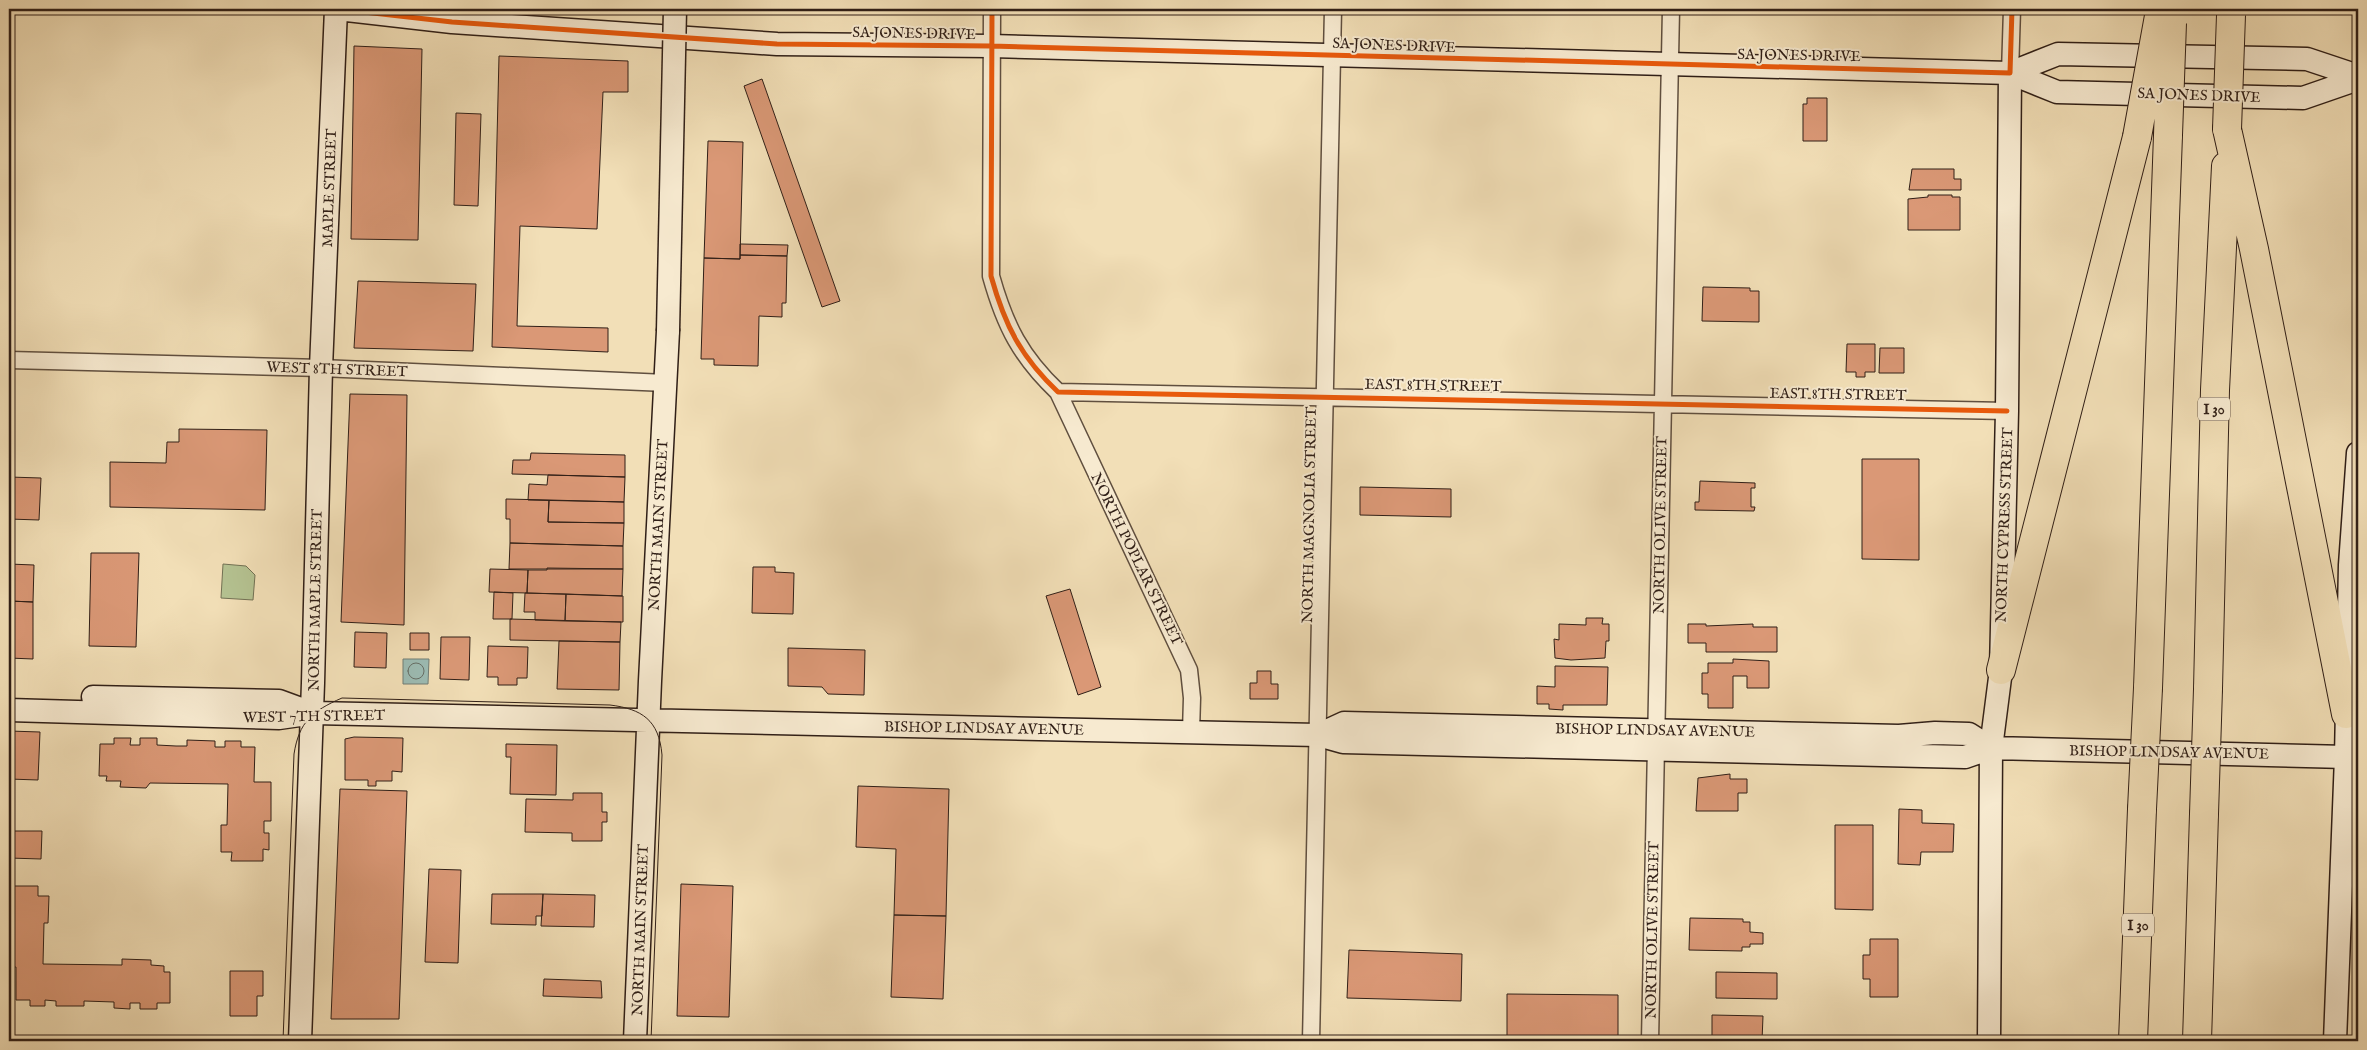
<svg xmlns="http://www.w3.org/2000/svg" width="2367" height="1050" viewBox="0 0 2367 1050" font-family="'IM FELL English',serif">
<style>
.green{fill:#b5c392;stroke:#727154}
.water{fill:#9cbcb4;stroke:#717d75}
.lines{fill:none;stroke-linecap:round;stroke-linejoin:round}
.shore{stroke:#666e66;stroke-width:1}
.building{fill:#da9876;stroke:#301f17}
.street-casing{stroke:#604f3f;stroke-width:19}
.secondary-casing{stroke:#301f17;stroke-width:25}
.highway-casing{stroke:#301f17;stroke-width:30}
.street{stroke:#f7ead0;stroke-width:16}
.secondary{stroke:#f7ead0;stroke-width:22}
.highway{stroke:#f2dfb7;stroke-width:28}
.tram{stroke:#301f17;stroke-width:1}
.secondary-bridge-casing{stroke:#301f17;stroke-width:25;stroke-linecap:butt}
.highway-bridge-casing{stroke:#301f17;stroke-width:30;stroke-linecap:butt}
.secondary-bridge{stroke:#f7ead0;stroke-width:22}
.highway-bridge{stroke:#f2dfb7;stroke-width:28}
.cycleway-casing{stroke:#f7ead0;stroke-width:8}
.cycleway{stroke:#e8590c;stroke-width:5}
.labels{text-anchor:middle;stroke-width:4;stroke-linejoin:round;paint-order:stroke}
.shield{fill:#f7ead0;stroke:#6c5c4e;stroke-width:1}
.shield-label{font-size:14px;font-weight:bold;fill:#301f17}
.street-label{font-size:15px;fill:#301f17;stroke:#f7ead0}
</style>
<rect width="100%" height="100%" fill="#f2dfb7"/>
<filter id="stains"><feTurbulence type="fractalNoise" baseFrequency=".004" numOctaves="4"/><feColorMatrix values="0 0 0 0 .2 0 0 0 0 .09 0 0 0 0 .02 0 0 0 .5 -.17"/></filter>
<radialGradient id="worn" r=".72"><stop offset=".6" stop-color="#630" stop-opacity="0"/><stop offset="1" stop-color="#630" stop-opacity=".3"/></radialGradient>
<!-- green -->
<path class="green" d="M 223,564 L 246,566 L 255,575 L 253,600 L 221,598 Z"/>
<!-- water -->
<path class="water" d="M 403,659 L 429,659 L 428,684 L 403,684 Z"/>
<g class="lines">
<!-- shore -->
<path class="shore" d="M408 671a8 8 0 1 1 16 0a8 8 0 1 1-16 0Z"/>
</g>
<!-- building -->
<path class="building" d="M 354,46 L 422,49 L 418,240 L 351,239 Z
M 499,56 L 628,61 L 628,92 L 603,92 L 597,229 L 520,226 L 517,326 L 608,328 L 608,352 L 492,347 Z
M 762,79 L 840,301 L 822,307 L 744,86 Z
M 1807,98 L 1827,98 L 1827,141 L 1803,141 L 1803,104 L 1807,104 Z
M 456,113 L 481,114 L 478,206 L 454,205 Z
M 708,141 L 743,142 L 740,259 L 704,258 Z
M 1912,169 L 1954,169 L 1954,179 L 1961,179 L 1961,190 L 1909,190 Z
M 1928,195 L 1952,195 L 1952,197 L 1960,197 L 1960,230 L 1908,230 L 1908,199 L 1928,197 Z
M 740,244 L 788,245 L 787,256 L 740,255 Z
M 740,255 L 787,256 L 786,303 L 782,303 L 782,317 L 759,316 L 758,366 L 714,365 L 714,359 L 701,359 L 704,258 L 740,259 Z
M 358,281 L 476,284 L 473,351 L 354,348 Z
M 1703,287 L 1750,288 L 1750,291 L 1759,291 L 1759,322 L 1702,321 Z
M 1847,344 L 1875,344 L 1875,372 L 1865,372 L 1865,377 L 1856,377 L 1856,372 L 1846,372 Z
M 1880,348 L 1904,348 L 1904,373 L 1879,373 Z
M 350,394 L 407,395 L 404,625 L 341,622 Z
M 179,429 L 267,430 L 265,510 L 110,507 L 110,462 L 166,463 L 167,442 L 179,442 Z
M 531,453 L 625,455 L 625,477 L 512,474 L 513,460 L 530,460 Z
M 1862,459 L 1919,459 L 1919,560 L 1862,559 Z
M 548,475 L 625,477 L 624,502 L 528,500 L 529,484 L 547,485 Z
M 9,477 L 41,478 L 39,520 L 9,519 Z
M 1700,481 L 1755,483 L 1755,488 L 1751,488 L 1751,507 L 1755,507 L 1754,511 L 1695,510 L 1695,502 L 1699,502 Z
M 1360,487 L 1451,489 L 1451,517 L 1360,515 Z
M 506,499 L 549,500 L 548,522 L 624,523 L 623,546 L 510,543 L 510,519 L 506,519 Z
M 549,500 L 624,502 L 624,523 L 548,522 Z
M 510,543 L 623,546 L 623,569 L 509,569 Z
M 91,553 L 139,553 L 136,647 L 89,646 Z
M 9,564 L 34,565 L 33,602 L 9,601 Z
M 753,567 L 775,567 L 775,572 L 794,573 L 793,614 L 752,613 Z
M 547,568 L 623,569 L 622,596 L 527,593 L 528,570 L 547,570 Z
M 490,569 L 528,570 L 527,593 L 489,592 Z
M 1070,589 L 1101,687 L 1078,695 L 1046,596 Z
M 494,592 L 513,593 L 512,619 L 493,619 Z
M 525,593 L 566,594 L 565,621 L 535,620 L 535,612 L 524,612 Z
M 566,594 L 623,596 L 623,622 L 565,621 Z
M 9,601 L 33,602 L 33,659 L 9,658 Z
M 1586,618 L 1603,618 L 1602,624 L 1609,624 L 1609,641 L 1606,641 L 1605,658 L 1571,660 L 1555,658 L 1554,639 L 1559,640 L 1559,624 L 1586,625 Z
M 510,619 L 621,622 L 620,642 L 510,640 Z
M 1688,624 L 1706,624 L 1706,626 L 1753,624 L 1753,627 L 1777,627 L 1777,652 L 1706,652 L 1706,643 L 1688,643 Z
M 355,632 L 387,633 L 386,668 L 354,667 Z
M 410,633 L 429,633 L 429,650 L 410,650 Z
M 441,637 L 470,637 L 469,680 L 440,679 Z
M 559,641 L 620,642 L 619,690 L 557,689 Z
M 488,646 L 528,647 L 527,678 L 517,678 L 517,685 L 498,685 L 498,677 L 487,677 Z
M 788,648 L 865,650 L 864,695 L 828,694 L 822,687 L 788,686 Z
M 1733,659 L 1769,661 L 1769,688 L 1747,688 L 1747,676 L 1733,676 L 1733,708 L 1708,708 L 1708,694 L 1702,694 L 1702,673 L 1708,673 L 1708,663 L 1733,663 Z
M 1555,666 L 1608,667 L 1607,705 L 1563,705 L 1563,710 L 1549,709 L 1549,704 L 1537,704 L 1537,686 L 1555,687 Z
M 1257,671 L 1271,671 L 1271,684 L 1278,684 L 1278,699 L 1250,699 L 1250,683 L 1257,683 Z
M 9,731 L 40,732 L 38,780 L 9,779 Z
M 354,737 L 403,738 L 402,772 L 392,771 L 392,781 L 376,781 L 376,786 L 368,786 L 368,780 L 345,780 L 345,739 Z
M 114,738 L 131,738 L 130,745 L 140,745 L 140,738 L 157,738 L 157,745 L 176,746 L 187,746 L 187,740 L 215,741 L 215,747 L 225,747 L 225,741 L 241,741 L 241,747 L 255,747 L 254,782 L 271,782 L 271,821 L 264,821 L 264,833 L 269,833 L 269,850 L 263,849 L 263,861 L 231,861 L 232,852 L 221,852 L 221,825 L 227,825 L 228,784 L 150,783 L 146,788 L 120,787 L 121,781 L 106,781 L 107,776 L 99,776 L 100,744 L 114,744 Z
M 506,744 L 557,745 L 556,795 L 510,794 L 511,757 L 506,757 Z
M 1730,774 L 1730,779 L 1747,779 L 1747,793 L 1738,793 L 1738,811 L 1696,811 L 1698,778 Z
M 858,786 L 949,789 L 946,916 L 894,915 L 896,849 L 856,847 Z
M 340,789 L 407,791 L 399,1019 L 331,1019 Z
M 573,793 L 602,793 L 602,812 L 607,812 L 607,822 L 602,822 L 602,841 L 572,841 L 572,833 L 525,832 L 526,799 L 573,800 Z
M 1899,809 L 1922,810 L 1922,823 L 1954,824 L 1953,852 L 1921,852 L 1920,865 L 1898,864 Z
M 1835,825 L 1873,825 L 1873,910 L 1835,909 Z
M 9,831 L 42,831 L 41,859 L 9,858 Z
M 429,869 L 461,870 L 458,963 L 425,962 Z
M 681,884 L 733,886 L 729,1017 L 677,1016 Z
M 9,886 L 38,886 L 38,896 L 49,896 L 48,923 L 44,923 L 43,964 L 122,965 L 122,959 L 151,960 L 151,965 L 164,966 L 164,972 L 170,972 L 170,1003 L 157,1003 L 157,1009 L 140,1009 L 140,1003 L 130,1003 L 130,1009 L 114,1008 L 114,1002 L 84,1001 L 84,1006 L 56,1006 L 56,1001 L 45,1000 L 45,1006 L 30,1006 L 30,1000 L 16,1000 L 16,967 L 9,967 Z
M 492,894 L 543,894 L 542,916 L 536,916 L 536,925 L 491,924 Z
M 543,894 L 595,895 L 594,927 L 541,926 Z
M 894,915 L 946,916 L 943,999 L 891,997 Z
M 1690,918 L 1743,919 L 1743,922 L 1750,922 L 1750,932 L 1763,933 L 1763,944 L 1750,944 L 1750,947 L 1742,947 L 1742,951 L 1689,950 Z
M 1870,939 L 1898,939 L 1898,997 L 1870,997 L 1870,979 L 1863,979 L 1863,955 L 1870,955 Z
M 1349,950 L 1462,954 L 1461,1001 L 1347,998 Z
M 230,971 L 263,971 L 263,996 L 257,996 L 257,1016 L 230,1016 Z
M 1716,972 L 1777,973 L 1777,999 L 1716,998 Z
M 544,979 L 601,981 L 602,998 L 543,996 Z
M 1507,994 L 1618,995 L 1618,1041 L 1507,1041 Z
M 1712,1015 L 1763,1016 L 1762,1041 L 1712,1041 Z"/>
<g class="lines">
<!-- street casing -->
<g class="street-casing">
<path id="street" d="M 992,9 L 991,276 C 1005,326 1021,357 1058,392 L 2007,411
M 2010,73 L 2012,9
M 9,360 L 321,368 L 666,383
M 1058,392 L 1189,670 L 1192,698 L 1191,732
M 1311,1041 L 1333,9
M 1650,1041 L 1671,9"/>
</g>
<!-- secondary casing -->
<g class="secondary-casing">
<path id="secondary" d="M 338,9 L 452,22 L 777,44 L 991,46 L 2010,73 L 2057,92 L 2303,98 L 2358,79
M 2010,73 L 2058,54 L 2307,59 L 2358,76
M 93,697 L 279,701 L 309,712
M 9,710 L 279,718 L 314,713 L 1318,735 L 1343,742 L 1965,757 L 1991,748 L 2346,757 L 2358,753
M 1318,735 L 1344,723 L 1899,736 L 1935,733 L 1969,734 L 1991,748
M 300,1041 L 313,683 L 321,368 L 336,9
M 635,1041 L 650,681 L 668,331
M 1989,1041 L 1991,748 L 2001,670 L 2007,411 L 2010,73
M 2335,1041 L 2346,757 L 2350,565 L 2358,453"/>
</g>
<!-- highway casing -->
<g class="highway-casing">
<path id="highway" d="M 2227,129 L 2254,249 L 2346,714
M 2001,670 L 2137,137
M 2148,688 L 2168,135
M 2208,689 L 2215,390 L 2226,166
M 2133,1041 L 2142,809
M 2197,1041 L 2204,814"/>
</g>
<!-- street -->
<use href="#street" class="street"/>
<!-- secondary -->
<use href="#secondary" class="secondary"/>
<!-- highway -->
<use href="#highway" class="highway"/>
<!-- tram -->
<path class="tram" d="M 283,1041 L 294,754 C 299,722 312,711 342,698 L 610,705 C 642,709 659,720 662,755 L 651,1041"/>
<!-- secondary-bridge casing -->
<g class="secondary-bridge-casing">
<path id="secondary-bridge" d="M 668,331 L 675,9"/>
</g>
<!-- highway-bridge casing -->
<g class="highway-bridge-casing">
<path id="highway-bridge" d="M 2227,129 L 2231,15
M 2168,135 L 2172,23
M 2137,137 L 2159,16
M 2142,809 L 2148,688
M 2204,814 L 2208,689"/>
</g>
<!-- secondary-bridge -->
<use href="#secondary-bridge" class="secondary-bridge"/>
<!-- highway-bridge -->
<use href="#highway-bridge" class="highway-bridge"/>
<!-- cycleway casing -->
<g class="cycleway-casing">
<path id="cycleway" d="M 338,9 L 452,22 L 777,44 L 991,46 L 2010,73 L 2012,9
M 992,9 L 991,276 C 1005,326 1021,357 1058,392 L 2007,411"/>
</g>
<!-- cycleway -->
<use href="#cycleway" class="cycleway"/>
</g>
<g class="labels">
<!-- shield labels -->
<g class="shield">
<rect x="2198" y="397.5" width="32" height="23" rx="4"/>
<rect x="2122" y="913.5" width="32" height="23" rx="4"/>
</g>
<g class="shield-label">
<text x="2214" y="414">I 30</text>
<text x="2138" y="930">I 30</text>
</g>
<!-- street labels -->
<g class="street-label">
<text transform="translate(914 33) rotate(1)" y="5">SA JONES DRIVE</text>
<text transform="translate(1394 45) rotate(2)" y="5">SA JONES DRIVE</text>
<text transform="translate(1799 55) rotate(1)" y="5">SA JONES DRIVE</text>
<text transform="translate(2199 95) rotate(2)" y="5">SA JONES DRIVE</text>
<text transform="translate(329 188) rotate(-88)" y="5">MAPLE STREET</text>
<text transform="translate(337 369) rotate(2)" y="5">WEST 8TH STREET</text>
<text transform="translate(1433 385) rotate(1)" y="5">EAST 8TH STREET</text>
<text transform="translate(1838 394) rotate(1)" y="5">EAST 8TH STREET</text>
<text transform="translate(1309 515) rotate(-89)" y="5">NORTH MAGNOLIA STREET</text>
<text transform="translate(658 525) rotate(-87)" y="5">NORTH MAIN STREET</text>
<text transform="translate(1660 525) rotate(-89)" y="5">NORTH OLIVE STREET</text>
<text transform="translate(2004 525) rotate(-88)" y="5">NORTH CYPRESS STREET</text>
<text transform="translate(1137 559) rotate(64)" y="5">NORTH POPLAR STREET</text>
<text transform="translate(315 600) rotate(-89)" y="5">NORTH MAPLE STREET</text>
<text transform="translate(314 716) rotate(-1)" y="5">WEST 7TH STREET</text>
<text transform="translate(984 728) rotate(1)" y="5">BISHOP LINDSAY AVENUE</text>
<text transform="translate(1655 730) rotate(1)" y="5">BISHOP LINDSAY AVENUE</text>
<text transform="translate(2169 752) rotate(1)" y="5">BISHOP LINDSAY AVENUE</text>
<text transform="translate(640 930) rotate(-88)" y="5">NORTH MAIN STREET</text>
<text transform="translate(1652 930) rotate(-89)" y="5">NORTH OLIVE STREET</text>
</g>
</g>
<!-- margin -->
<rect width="2367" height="1050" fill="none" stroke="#f2dfb7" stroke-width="30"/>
<rect x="10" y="10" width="2347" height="1030" fill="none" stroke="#301f17" stroke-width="2.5"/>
<rect x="15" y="15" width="2337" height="1020" fill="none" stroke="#301f17"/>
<rect width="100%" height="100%" filter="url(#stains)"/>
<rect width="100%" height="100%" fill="url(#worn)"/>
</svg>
